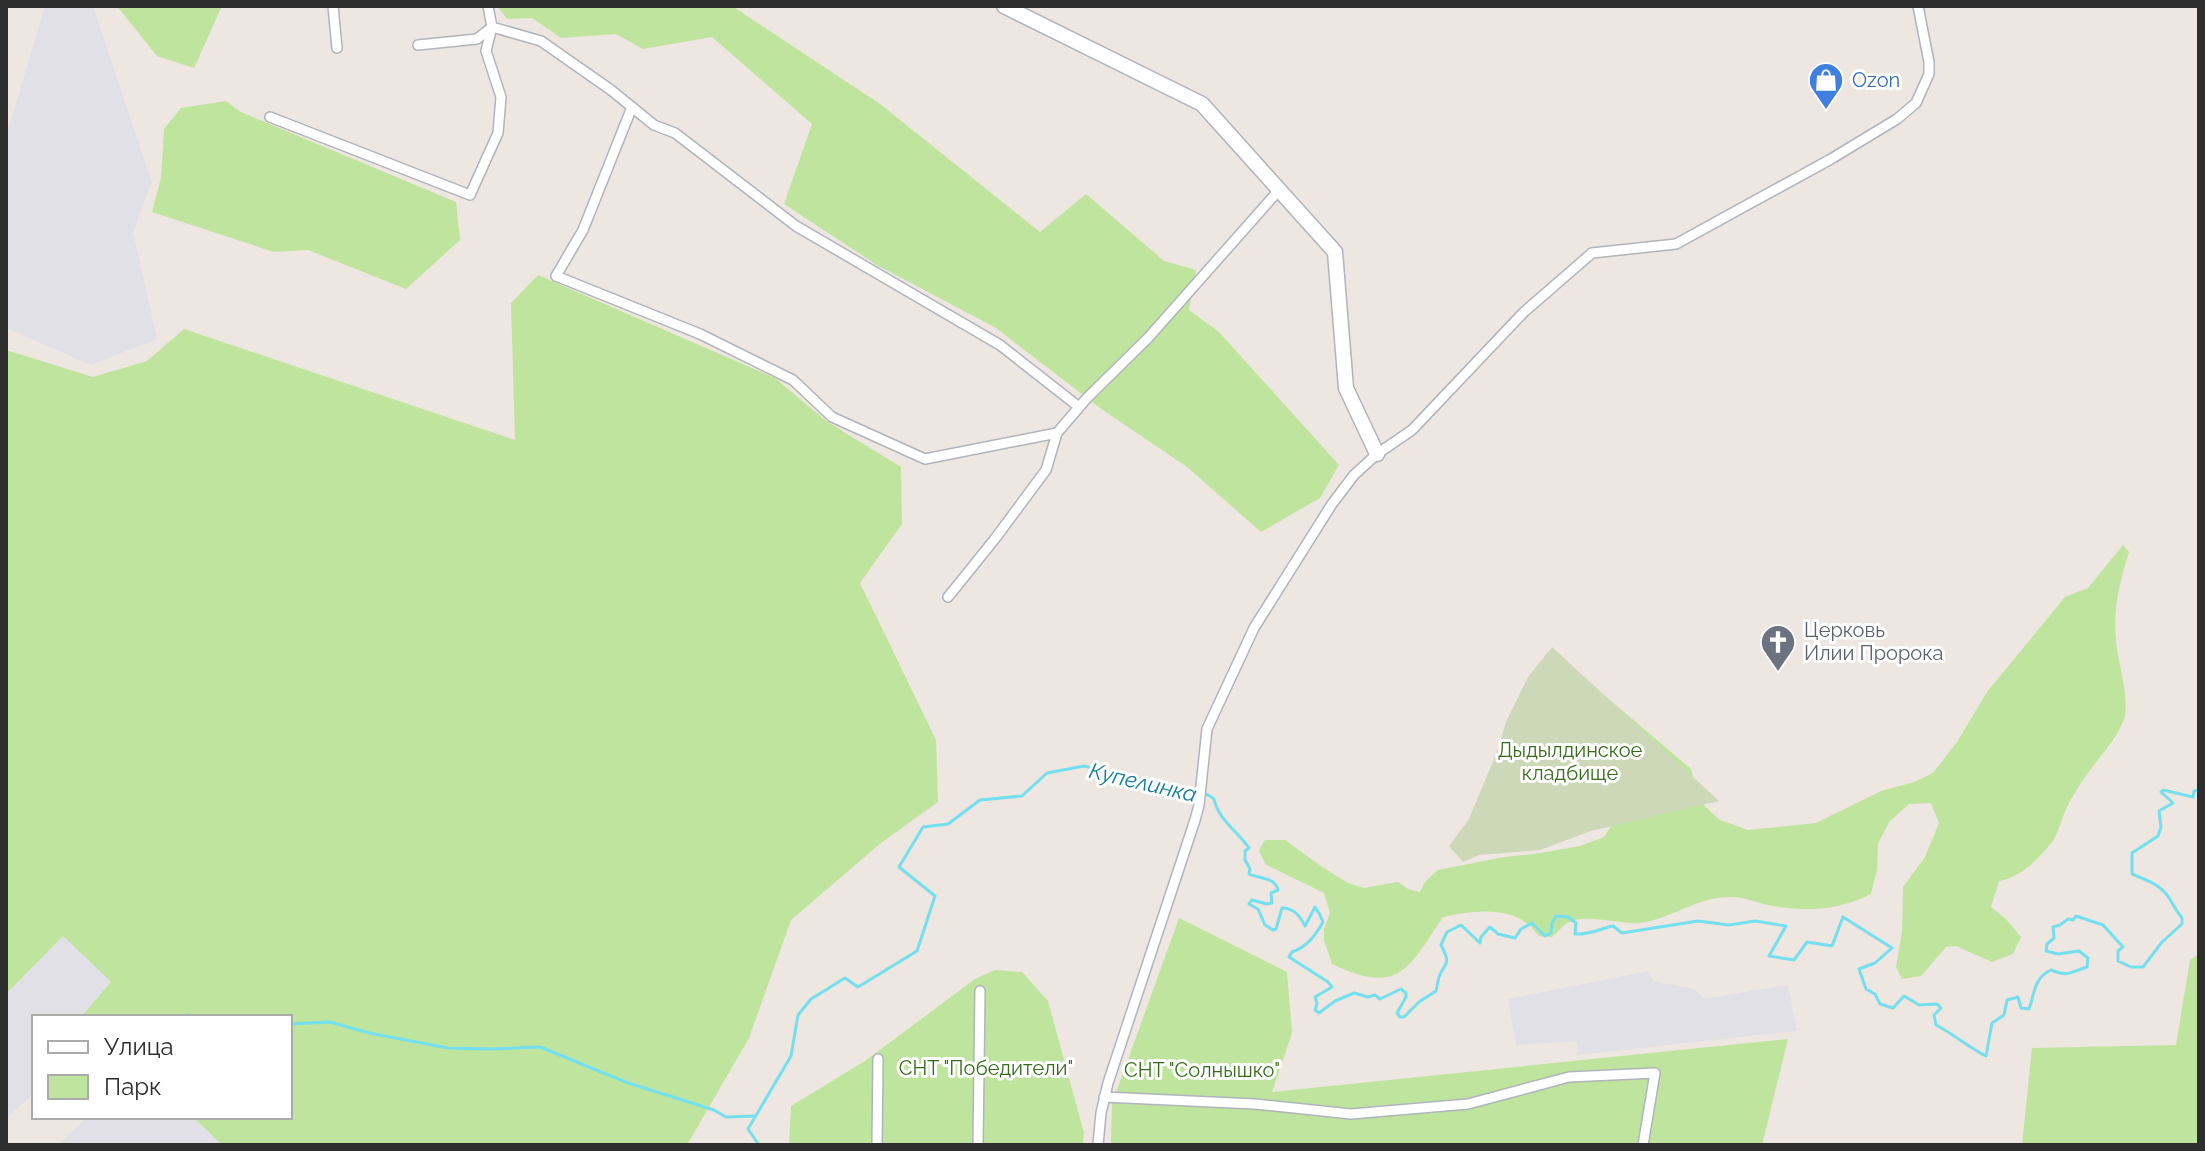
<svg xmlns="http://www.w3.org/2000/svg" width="2205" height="1151" viewBox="0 0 2205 1151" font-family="Raleway,sans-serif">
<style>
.industrial{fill:#e1e0e7}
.green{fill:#bfe49d}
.cemetery{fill:#ccd8b7}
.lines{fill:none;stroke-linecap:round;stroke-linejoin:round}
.stream{stroke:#74dfef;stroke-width:3}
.street-casing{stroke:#b0b4bd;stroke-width:12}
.secondary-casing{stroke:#b0b4bd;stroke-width:17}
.street{stroke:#fff;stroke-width:9}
.secondary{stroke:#fff;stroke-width:14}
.labels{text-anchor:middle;stroke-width:6;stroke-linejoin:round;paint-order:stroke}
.shop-label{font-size:20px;fill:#366cbe;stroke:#fff;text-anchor:start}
.worship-label{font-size:20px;fill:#5b616d;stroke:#fff;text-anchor:start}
.park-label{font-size:20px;fill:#376c1b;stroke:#fff}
.water-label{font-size:22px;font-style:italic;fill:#0e7c9a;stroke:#fff}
</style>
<rect width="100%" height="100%" fill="#eee6e0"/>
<!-- industrial -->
<path class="industrial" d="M 45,6 L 93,6 L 152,182 L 133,232 L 157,339 L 91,365 L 6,328 L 6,137 Z
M 63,936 L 111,982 L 81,1017 L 34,1017 L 34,1093 L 6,1119 L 6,994 Z
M 1649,971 L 1653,981 L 1694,989 L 1704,999 L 1788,985 L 1797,1031 L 1578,1055 L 1577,1041 L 1516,1045 L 1508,999 Z
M 87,1117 L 193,1117 L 222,1145 L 58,1145 Z"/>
<!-- green -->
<path class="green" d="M 117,6 L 222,6 L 194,68 L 157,56 Z
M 497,6 L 732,6 L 880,104 L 1040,232 L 1086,194 L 1164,261 L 1196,270 L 1189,310 L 1219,332 L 1339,465 L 1320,498 L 1261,532 L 1187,467 L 1100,408 L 996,328 L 877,265 L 784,204 L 812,124 L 712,37 L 643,49 L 616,34 L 561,38 L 532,18 L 507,19 Z
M 226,101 L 241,112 L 456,202 L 460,240 L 406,289 L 308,250 L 274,252 L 152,212 L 161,178 L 164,129 L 181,108 Z
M 538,275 L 775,378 L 826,421 L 901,467 L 902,524 L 860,583 L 936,740 L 938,802 L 881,843 L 791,920 L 749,1038 L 687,1145 L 222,1145 L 193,1117 L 290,1117 L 290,1017 L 81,1017 L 111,982 L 63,936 L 6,994 L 6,350 L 93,377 L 147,361 L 184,329 L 515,440 L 511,303 Z
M 2123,545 L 2129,552 C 2118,588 2111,616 2118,655 C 2121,671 2128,699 2125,715 C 2121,735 2096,761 2085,777 C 2079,785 2074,794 2069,803 C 2061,817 2059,836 2048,847 C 2034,863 2020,877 1999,881 L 1991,907 L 2006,919 L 2021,937 L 2013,954 L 1992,962 L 1956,946 L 1946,947 L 1921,976 L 1902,979 L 1896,967 L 1902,932 L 1903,887 L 1925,857 L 1939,823 L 1931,803 L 1909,804 L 1889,822 L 1878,844 L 1877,870 L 1871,894 C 1836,912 1800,912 1763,904 C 1753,901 1743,897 1733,897 C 1699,895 1672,919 1639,923 C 1620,925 1584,912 1566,924 C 1561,927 1557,933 1552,937 L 1539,936 C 1535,931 1530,925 1525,922 C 1502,906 1468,912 1443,917 C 1408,969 1399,996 1332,964 L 1324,940 L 1324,929 L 1330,913 L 1324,893 L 1265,864 L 1259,850 L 1265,840 L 1285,840 L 1324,868 L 1348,883 L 1364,888 L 1398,882 L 1408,889 L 1420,892 L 1425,882 L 1438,870 L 1504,857 L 1534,854 L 1580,846 L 1604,837 L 1612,825 L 1604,695 L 1691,769 L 1698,800 L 1720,820 L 1748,830 L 1816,823 L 1881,791 L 1914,782 L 1933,773 L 1957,742 L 1987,692 L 2065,597 L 2088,588 Z
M 1179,918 L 1287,972 L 1292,1033 L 1272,1092 L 1788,1039 L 1762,1145 L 1111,1145 L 1112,1104 Z
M 2199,954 L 2199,1145 L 2022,1145 L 2032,1048 L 2176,1045 L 2190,960 Z
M 995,970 L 1022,972 L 1048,1001 L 1084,1133 L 1083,1145 L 789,1145 L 791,1106 L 865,1061 L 975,979 Z"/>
<!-- cemetery -->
<path class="cemetery" d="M 1552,647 L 1719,801 L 1591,831 L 1540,850 L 1479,855 L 1463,862 L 1449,846 L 1469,819 L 1497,752 L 1506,722 L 1528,677 Z"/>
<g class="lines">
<!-- stream -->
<path class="stream" d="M 183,1017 L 188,1015 L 200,1017
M 290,1024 L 330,1022 L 369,1033 L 448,1048 L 492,1049 L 540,1047 L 628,1083 L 714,1110 L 726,1117 L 754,1116
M 759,1145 L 748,1129 L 791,1056 L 798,1015 L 811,999 L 845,978 L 858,987 L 917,951 L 935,896 L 899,867 L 923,827 L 948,824 L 980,800 L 1022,796 L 1047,773 L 1084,766 L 1208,795 L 1214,799 C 1218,819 1237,831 1249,848 L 1245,851 L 1245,860 L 1250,869 L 1249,874 C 1260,879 1275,877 1278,890 L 1271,893 L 1272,903 L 1267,904 L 1252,900 L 1249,904 L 1258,909 L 1265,925 L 1273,930 L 1276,929 L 1282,908 C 1294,908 1300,916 1305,926 L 1315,907 L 1320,915 L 1323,922 C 1315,936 1307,947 1292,952 L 1289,957 L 1328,982 L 1332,987 L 1315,997 L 1317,1003 L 1315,1010 L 1319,1013 L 1335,1001 L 1354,993 L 1368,997 L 1375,995 L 1380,999 L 1401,989 L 1406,993 L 1406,997 L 1397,1013 L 1400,1017 L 1404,1017 L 1419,1002 L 1436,991 C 1437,986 1438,981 1439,977 C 1445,961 1452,966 1441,945 L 1447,932 L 1461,925 L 1480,943 L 1481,937 L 1490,927 L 1498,934 L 1515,938 L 1521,929 L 1532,923 L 1545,936 L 1551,933 L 1552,923 L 1556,916 L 1568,917 L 1576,923 L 1575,934 C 1589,935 1599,929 1613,926 L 1622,933 L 1698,921 L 1729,925 L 1755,921 L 1786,926 L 1769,956 L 1794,960 L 1807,942 L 1832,946 L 1843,917 L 1892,948 L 1875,963 L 1859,969 L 1866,989 L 1875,994 L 1880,1004 L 1893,1008 L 1904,996 L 1919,1005 L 1937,1004 L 1941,1008 L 1934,1015 L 1936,1025 C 1955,1035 1968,1047 1986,1056 L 1992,1023 L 2004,1015 L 2007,1000 L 2018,997 L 2021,1008 L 2029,1009 C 2035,992 2034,978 2051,970 C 2068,977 2069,973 2087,967 L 2088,958 L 2079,951 L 2058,954 L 2046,951 L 2047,944 L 2054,938 L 2053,927 L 2060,925 L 2068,919 L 2073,920 L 2076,916 L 2103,925 L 2123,947 L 2118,951 L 2118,961 L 2131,967 L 2143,967 L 2162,942 L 2182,924 L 2182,918 C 2175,910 2173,903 2167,895 C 2159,884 2144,879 2132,874 L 2132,853 L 2158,836 L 2161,827 L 2159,811 L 2173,803 L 2161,792 L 2163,790 L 2193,797 L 2194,791 L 2199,790"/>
<!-- street casing -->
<g class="street-casing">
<path id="street" d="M 333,6 L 337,48
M 418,45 L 477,39 L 492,27 L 541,41 L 611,90 L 654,125 L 675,133 L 796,226 L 1000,345 L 1079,407
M 632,107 L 583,230 L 556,276 L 700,334 L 793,380 L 832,417 L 925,459 L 1057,433 L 1087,398 L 1148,338 L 1280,189
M 270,117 L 470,195 L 498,133 L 501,97 L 486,51 L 492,27 L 488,6
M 948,597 L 994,540 L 1046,470 L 1057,433
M 1104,1097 L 1255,1104 L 1351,1114 L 1468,1104 L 1569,1077 L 1655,1073 L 1643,1145
M 877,1145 L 878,1059
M 978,1145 L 980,991
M 1098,1145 L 1101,1113 L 1108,1083 L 1195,820 L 1199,805 L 1207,729 L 1254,628 L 1332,504 L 1354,475 L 1377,454 L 1412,430 L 1524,312 L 1592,253 L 1676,244 L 1831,159 L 1897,119 L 1916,103 L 1929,74 L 1929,62 L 1918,6"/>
</g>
<!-- secondary casing -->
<g class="secondary-casing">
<path id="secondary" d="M 1004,6 L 1202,104 L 1335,252 L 1346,388 L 1377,454"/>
</g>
<!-- street -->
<use href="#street" class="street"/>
<!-- secondary -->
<use href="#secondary" class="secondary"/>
</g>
<!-- icons -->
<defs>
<g id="shop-pin" transform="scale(1.8)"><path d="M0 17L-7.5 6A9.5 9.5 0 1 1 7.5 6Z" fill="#3f7fe0" stroke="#fff"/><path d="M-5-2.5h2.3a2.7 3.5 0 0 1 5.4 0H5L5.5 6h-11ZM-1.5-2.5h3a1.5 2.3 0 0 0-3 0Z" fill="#fff"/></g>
<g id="church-pin" transform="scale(1.8)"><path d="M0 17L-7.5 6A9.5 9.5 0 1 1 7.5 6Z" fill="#6b7280" stroke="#fff"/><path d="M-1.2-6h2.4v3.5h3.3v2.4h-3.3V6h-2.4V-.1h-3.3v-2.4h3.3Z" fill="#fff"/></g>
</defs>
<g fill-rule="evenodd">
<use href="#shop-pin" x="1826" y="80"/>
<use href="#church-pin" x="1778" y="642"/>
</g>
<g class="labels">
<!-- shop labels -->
<g class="shop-label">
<text x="1852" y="87">Ozon</text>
</g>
<!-- worship labels -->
<g class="worship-label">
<text x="1804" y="637">Церковь<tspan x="1804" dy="23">Илии Пророка</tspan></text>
</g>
<!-- park labels -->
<g class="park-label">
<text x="1570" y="757">Дыдылдинское<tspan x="1570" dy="23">кладбище</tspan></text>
<text x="986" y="1075">СНТ "Победители"</text>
<text x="1202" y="1077">СНТ "Солнышко"</text>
</g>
<!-- water labels -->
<g class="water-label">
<text transform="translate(1143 782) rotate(13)" y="8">Купелинка</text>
</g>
</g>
<!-- border -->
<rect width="2205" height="1151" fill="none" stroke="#2d2d2d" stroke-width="16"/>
<!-- legend -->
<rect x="32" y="1015" width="260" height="104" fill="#ffffff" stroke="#ababab" stroke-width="2"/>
<rect x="48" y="1041" width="40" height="12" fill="#ffffff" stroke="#ababab" stroke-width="2"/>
<text x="104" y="1055" font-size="24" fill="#2d2d2d">Улица</text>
<rect x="48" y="1075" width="40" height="24" fill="#bfe49d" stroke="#ababab" stroke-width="2"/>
<text x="104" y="1095" font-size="24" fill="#2d2d2d">Парк</text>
</svg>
